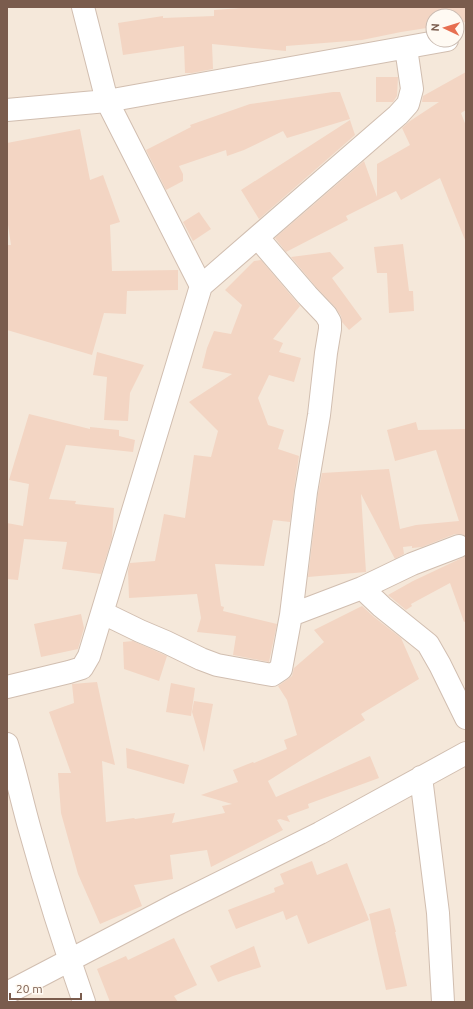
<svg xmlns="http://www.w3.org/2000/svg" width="473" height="1009" viewBox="0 0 473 1009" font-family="Ubuntu,sans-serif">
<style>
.residential{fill:#f5e8da;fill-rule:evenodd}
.building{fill:#f3d5c3}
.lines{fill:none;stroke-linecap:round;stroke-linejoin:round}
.street-casing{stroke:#d1beb0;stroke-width:24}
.street{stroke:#fff;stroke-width:22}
</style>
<rect width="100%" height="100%" fill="#fdf6ec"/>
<!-- residential -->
<path class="residential" d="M 7,7 L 466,7 L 466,1002 L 7,1002 ZM 433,16 L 457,16 L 457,40 L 433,40 Z"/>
<!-- building -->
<path class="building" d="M 255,7 L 466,7 L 466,22 L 457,23 L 457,16 L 433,16 L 433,27 L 401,32 L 362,40 L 286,46 L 286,51 L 212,44 L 213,69 L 192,73 L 185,73 L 184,46 L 123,55 L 118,23 L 163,16 L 163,18 L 214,16 L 214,10 Z
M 466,72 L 466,110 L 461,113 L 466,126 L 466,240 L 465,240 L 440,178 L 401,200 L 396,191 L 346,216 L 348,220 L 286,252 L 275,238 L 364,161 L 377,197 L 377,164 L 410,145 L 402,128 L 410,121 L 439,102 L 422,102 L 423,96 Z
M 376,77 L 398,77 L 397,96 L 393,102 L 376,102 Z
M 333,92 L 340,92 L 350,119 L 287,138 L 283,131 L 244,150 L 227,156 L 226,150 L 179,166 L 183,174 L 183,181 L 166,190 L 146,150 L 191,127 L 190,125 L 250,104 Z
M 350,120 L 355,135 L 259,219 L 241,190 Z
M 80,129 L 90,180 L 103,175 L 120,222 L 110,225 L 112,271 L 178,270 L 178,290 L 127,291 L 126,314 L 104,313 L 92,355 L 7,330 L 7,245 L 11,245 L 7,218 L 7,143 Z
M 199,212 L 211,229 L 193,241 L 183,222 Z
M 403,244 L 409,291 L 413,291 L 414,311 L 389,313 L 387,273 L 377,273 L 374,247 Z
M 330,252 L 344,268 L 332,278 L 362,319 L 349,330 L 342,322 L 341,316 L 335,307 L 316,287 L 291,257 Z
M 261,260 L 300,306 L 273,339 L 283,343 L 279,352 L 301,358 L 294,382 L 269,375 L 258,398 L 268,425 L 284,430 L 278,449 L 299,456 L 294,490 L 290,522 L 273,520 L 264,566 L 215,564 L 221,606 L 224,607 L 223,611 L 277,624 L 269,662 L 233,655 L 236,636 L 197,632 L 201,618 L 197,594 L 129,598 L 128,571 L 130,563 L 155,561 L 164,514 L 185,518 L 194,455 L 211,457 L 218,431 L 189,402 L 232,374 L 202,368 L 207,348 L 214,331 L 231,334 L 242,305 L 225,290 L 254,261 Z
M 97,352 L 144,365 L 130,393 L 128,421 L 104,420 L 107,377 L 93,375 Z
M 29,414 L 90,429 L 90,427 L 119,430 L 119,436 L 135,440 L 133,452 L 66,445 L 49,499 L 76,501 L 75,504 L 114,508 L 112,538 L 101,574 L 62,569 L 67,542 L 24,539 L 18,580 L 7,579 L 7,523 L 23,526 L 29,484 L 9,480 Z
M 416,422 L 418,430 L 466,429 L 466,536 L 461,534 L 455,534 L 422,547 L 412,548 L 412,546 L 403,547 L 404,554 L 395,559 L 361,494 L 366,572 L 308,577 L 318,494 L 322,473 L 389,469 L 400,529 L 416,525 L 459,521 L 436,450 L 395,461 L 387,430 Z
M 466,556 L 466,621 L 464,622 L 450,583 L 411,604 L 412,606 L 406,610 L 388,595 L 413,581 Z
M 362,606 L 374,617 L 401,638 L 419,679 L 361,714 L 365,720 L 268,781 L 276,797 L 370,756 L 379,778 L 308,804 L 309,808 L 287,816 L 290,822 L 280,819 L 277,820 L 283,830 L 211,867 L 207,850 L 170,855 L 173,879 L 134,885 L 142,906 L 100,924 L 78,874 L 61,813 L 58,773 L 71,773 L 49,712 L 74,703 L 72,684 L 97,682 L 115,765 L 102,761 L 106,822 L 134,818 L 135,819 L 175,813 L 172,823 L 225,813 L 222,806 L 232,804 L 201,795 L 238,782 L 233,770 L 253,762 L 254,763 L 287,749 L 284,740 L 297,735 L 287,700 L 278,686 L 288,679 L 292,676 L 294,668 L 324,642 L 314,630 Z
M 81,614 L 84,628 L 78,649 L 41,657 L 34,624 Z
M 133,641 L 167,656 L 159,681 L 124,669 L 123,642 Z
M 171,683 L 195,688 L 191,716 L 166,712 Z
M 194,701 L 213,704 L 204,752 L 192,712 Z
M 126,748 L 189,765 L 184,784 L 127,768 Z
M 312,861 L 317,875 L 347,863 L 369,920 L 308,944 L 297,915 L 286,920 L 283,911 L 236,929 L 228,910 L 275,892 L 274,888 L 284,884 L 280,874 Z
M 390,908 L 396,932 L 395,932 L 407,986 L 386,990 L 369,914 Z
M 174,938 L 197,985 L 174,996 L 178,1002 L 110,1002 L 97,969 L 126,956 L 128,960 Z
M 254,946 L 261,967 L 233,976 L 218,982 L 210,966 Z"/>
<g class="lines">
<!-- street casing -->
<g class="street-casing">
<path id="street" d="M 83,7 L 107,101 L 201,286
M 7,110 L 107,101 L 447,40
M 258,238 L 307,295 L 326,315 L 330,322 L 330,329 L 326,353 L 319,415 L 306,492 L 291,615
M 362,588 L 412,564 L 459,546
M 103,613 L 140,631 L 166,642 L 201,659 L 217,665 L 272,675 L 281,669 L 291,615 L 362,588 L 382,607 L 428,644 L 440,665 L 466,718
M 7,687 L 69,672 L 82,668 L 89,656 L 201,286 L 398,115 L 408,104 L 412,89 L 406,48
M 7,744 C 16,773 22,802 30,830 C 46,888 64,945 84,1002
M 421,777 L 438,913 L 443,1002
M 7,993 L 175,905 L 320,833 L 466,753"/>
</g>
<!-- street -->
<use href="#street" class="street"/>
</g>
<!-- border -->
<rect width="473" height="1009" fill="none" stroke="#7a5c4d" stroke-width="16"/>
<!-- north arrow -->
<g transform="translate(445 28) rotate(274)"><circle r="19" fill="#fffaf3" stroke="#cabbb1"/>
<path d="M0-3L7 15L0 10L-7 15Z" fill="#e76f51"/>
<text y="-6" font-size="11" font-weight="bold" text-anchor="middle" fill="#7a5c4d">N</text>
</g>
<!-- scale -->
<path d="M10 993v6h71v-6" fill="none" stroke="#7a5c4d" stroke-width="2"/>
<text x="16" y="993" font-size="12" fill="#7a5c4d" stroke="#fffaf3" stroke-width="3" paint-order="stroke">20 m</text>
</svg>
